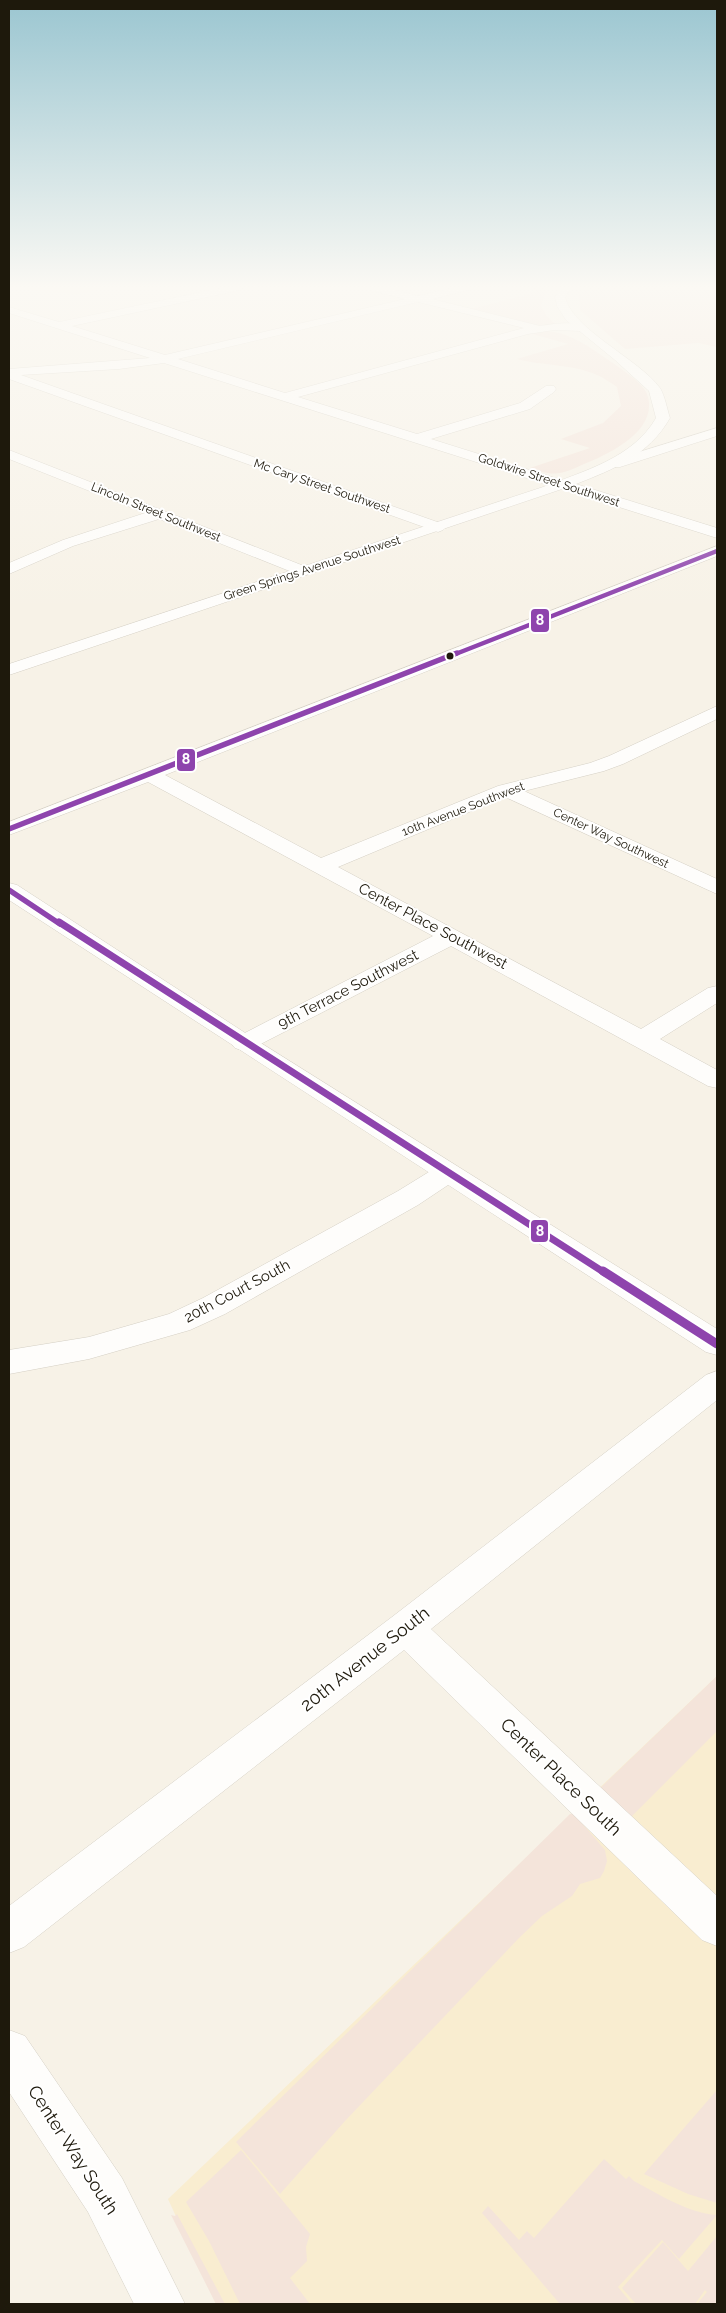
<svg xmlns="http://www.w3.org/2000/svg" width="726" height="2313" viewBox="0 0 726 2313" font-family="Raleway,sans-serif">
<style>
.built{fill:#f9edd0}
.green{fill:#f4e4da}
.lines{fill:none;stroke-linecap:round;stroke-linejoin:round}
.street-casing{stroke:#d5d0c5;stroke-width:1}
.secondary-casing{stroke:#d5d0c5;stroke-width:1}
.street{fill:#fefdfb;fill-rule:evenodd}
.secondary{fill:#fefdfb;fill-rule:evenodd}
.bus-1-far3-casing{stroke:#fff;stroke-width:6}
.bus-1-far2-casing{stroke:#fff;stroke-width:8}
.bus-1-far1-casing{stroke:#fff;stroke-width:11}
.bus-1-casing{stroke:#fff;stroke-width:13}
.bus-1-far3{stroke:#8e44ad;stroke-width:4.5}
.bus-1-far2{stroke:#8e44ad;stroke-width:5.5}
.bus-1-far1{stroke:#8e44ad;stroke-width:7}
.bus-1{stroke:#8e44ad;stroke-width:9}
.bus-dot{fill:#1e190c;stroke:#fff;stroke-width:2}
.labels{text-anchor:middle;stroke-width:4;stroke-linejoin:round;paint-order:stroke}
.far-street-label{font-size:12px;fill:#1e190c;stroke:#fff}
.street-label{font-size:15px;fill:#1e190c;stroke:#fff}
.near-street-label{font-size:18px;fill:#1e190c;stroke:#fff}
.line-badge{stroke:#fff;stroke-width:2}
.badge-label{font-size:14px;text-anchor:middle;font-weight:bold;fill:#fff}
</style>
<rect width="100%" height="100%" fill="#f7f2e7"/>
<!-- built -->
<path class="built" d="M 29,287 L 113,287 L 77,294 L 28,290 Z
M 717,1676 L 717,2304 L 216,2304 L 168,2199 Z"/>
<!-- green -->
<path class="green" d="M 535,287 L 547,287 L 541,306 L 546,315 L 556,325 L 531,325 L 471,309 L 530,294 Z
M 584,287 L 717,287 L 717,347 L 698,343 L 625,349 L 580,310 L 579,294 Z
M 546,331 C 567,332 587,345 604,357 C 615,365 642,381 647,394 C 660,430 609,454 584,464 C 577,467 568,472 559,473 C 549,475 540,471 530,468 L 590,448 L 561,439 L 603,423 L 621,406 L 617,387 C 611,383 604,378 597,375 C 573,364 543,366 517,359 L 568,344 L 533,334 Z
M 717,1676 L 717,1731 L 622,1826 L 594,1794 Z
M 570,1814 L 574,1814 L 605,1850 L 607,1861 L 604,1871 L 600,1878 L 580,1884 L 572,1896 L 542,1916 L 520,1937 L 345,2121 L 280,2194 L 236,2142 Z
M 717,2090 L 717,2203 L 688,2194 L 644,2174 Z
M 241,2150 L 310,2234 L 306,2247 L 307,2261 L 290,2278 L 310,2304 L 240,2304 L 209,2241 L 186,2202 Z
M 604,2159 L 626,2179 L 629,2176 L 634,2181 C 661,2195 687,2213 717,2215 L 679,2259 L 662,2240 L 618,2287 L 632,2304 L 560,2304 L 482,2213 L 488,2206 L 519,2240 L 527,2231 L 534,2238 Z
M 177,2214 L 225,2304 L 216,2304 L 171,2215 L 175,2216 Z
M 717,2236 L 717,2304 L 697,2304 L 707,2292 L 705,2290 L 695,2304 L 636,2304 L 622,2288 L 663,2242 L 688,2271 Z"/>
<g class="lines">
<!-- street casing -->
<g class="street-casing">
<path id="street" d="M 226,287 L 245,287 L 240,290 L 72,326 L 165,355 L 405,299 L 366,289 L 365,287 L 382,287 L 418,296 L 456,287 L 474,287 L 473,289 L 432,299 L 540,326 C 552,324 577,320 587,328 L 581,331 L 554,330 L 528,334 L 298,397 L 417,434 L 520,403 L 546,386 L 554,386 L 556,389 L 554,392 L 530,409 L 431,439 L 568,482 L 570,485 L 563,489 L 558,488 L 164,363 L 119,369 L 21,375 L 443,524 L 446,527 L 443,530 L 438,532 L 9,379 L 9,369 L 150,358 L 9,313 L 9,307 L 59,322 ZM 418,302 L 524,328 L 285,393 L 178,359 Z
M 717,428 L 717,436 L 620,467 L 610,467 L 608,464 L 610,461 Z
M 9,450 L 309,568 L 311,571 L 309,574 L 297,574 L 159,519 L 73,546 L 9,574 L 9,563 L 63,540 L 145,513 L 9,459 Z
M 717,546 L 717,556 L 165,775 L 321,858 L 498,786 L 590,763 L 609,756 L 717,706 L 717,719 L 623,764 L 604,771 L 524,791 L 717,879 L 717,894 L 505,797 L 338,867 L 641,1029 L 708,988 L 717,986 L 717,1003 L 660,1039 L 717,1070 L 717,1088 L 708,1086 L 451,946 L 253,1048 L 244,1051 L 235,1048 L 231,1043 L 235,1038 L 433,936 L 148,782 L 9,835 L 9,822 Z
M 447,1164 L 457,1167 L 461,1173 L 457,1179 L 418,1205 L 225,1314 L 190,1330 L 89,1359 L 9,1374 L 9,1350 L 89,1337 L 169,1314 L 203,1298 L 398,1191 L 437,1167 Z
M 717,1371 L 717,1400 L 431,1629 L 717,1896 L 717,1946 L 702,1940 L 404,1650 L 24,1947 L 9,1953 L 9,1906 L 392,1617 L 706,1375 Z
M 9,2030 L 25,2036 L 122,2178 L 185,2304 L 134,2304 L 88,2212 L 9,2092 Z"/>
</g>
<!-- secondary casing -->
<g class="secondary-casing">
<path id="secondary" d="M 562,287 L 572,287 L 565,297 C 573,330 639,359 660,388 C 665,396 667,409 670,418 C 648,456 614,469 576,484 L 717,528 L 717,538 L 562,489 L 9,675 L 9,664 L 543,487 C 584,471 633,458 656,418 L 649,391 L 615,360 L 566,320 L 557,306 L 555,297 Z
M 9,883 L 17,885 L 253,1038 L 717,1329 L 717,1355 L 706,1352 L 9,900 Z"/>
</g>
<!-- street -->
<use href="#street" class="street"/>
<!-- secondary -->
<use href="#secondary" class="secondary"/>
<!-- bus-1-far3 casing -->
<g class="bus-1-far3-casing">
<path id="bus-1-far3" d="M 453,655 L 717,551"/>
</g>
<!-- bus-1-far2 casing -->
<g class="bus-1-far2-casing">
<path id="bus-1-far2" d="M 9,829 L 457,653
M 9,890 L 60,924"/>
</g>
<!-- bus-1-far1 casing -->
<g class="bus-1-far1-casing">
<path id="bus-1-far1" d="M 59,922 L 605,1273"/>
</g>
<!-- bus-1 casing -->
<g class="bus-1-casing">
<path id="bus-1" d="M 603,1271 L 717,1344"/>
</g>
<!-- bus-1-far3 -->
<use href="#bus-1-far3" class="bus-1-far3"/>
<!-- bus-1-far2 -->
<use href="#bus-1-far2" class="bus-1-far2"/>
<!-- bus-1-far1 -->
<use href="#bus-1-far1" class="bus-1-far1"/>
<!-- bus-1 -->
<use href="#bus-1" class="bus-1"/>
</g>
<!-- sky -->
<linearGradient id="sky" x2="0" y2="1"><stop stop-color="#9bc6d1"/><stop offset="0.47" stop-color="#fbf9f4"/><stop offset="1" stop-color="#fbf9f4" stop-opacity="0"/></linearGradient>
<rect width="726" height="611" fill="url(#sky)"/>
<!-- markers -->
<circle class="bus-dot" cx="450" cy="656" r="4.5"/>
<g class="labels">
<!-- far-street labels -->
<g class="far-street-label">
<text transform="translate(549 480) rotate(18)" y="4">Goldwire Street Southwest</text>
<text transform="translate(322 486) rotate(19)" y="4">Mc Cary Street Southwest</text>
<text transform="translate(156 512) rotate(22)" y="4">Lincoln Street Southwest</text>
<text transform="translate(312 568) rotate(-18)" y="4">Green Springs Avenue Southwest</text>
<text transform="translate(463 809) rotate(-21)" y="4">10th Avenue Southwest</text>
<text transform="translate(611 838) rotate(25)" y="4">Center Way Southwest</text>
</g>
<!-- street labels -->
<g class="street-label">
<text transform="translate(433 926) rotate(28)" y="5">Center Place Southwest</text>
<text transform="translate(348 989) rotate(-27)" y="5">9th Terrace Southwest</text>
<text transform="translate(237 1291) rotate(-28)" y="5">20th Court South</text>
</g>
<!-- near-street labels -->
<g class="near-street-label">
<text transform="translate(365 1659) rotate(-38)" y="6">20th Avenue South</text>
<text transform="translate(561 1777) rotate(44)" y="6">Center Place South</text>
<text transform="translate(73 2150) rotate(57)" y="6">Center Way South</text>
</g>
</g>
<g class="line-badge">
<rect x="530" y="608" width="20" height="25" rx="5" fill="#8e44ad"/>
<rect x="176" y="748" width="20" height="24" rx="5" fill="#8e44ad"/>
<rect x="530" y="1219" width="19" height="24" rx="5" fill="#8e44ad"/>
</g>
<g class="badge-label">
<text x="540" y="625">8</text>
<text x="186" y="764">8</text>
<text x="540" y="1236">8</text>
</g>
<!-- border -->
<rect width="726" height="2313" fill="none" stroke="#1e190c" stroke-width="20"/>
</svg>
